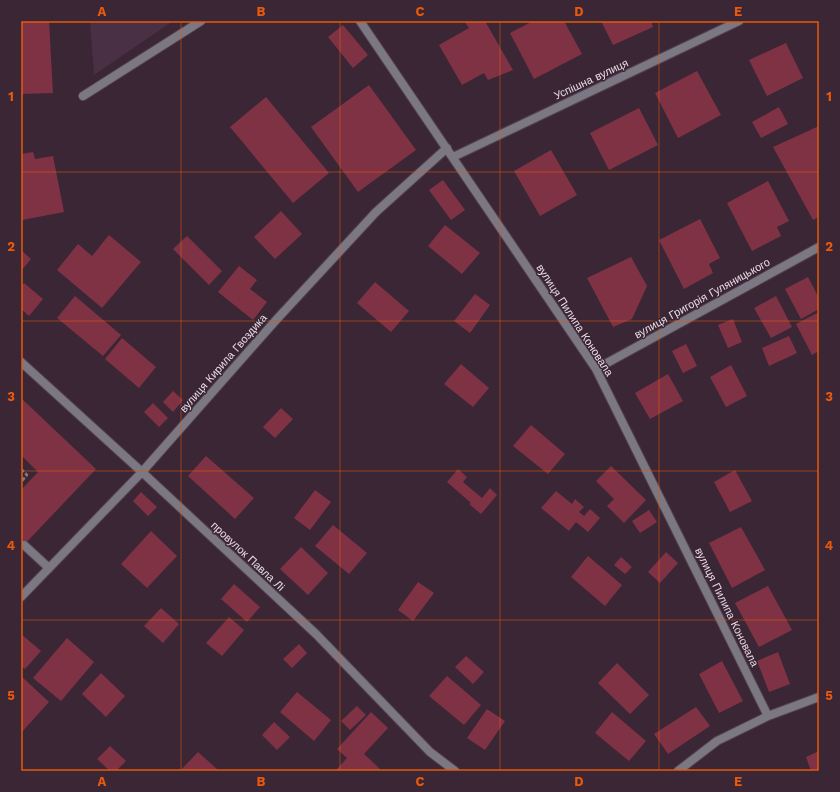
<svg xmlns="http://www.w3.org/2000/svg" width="840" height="792" viewBox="0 0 840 792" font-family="'Work Sans',sans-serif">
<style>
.built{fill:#493044}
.building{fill:#803245}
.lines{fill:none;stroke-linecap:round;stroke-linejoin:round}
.service-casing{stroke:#564351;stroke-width:10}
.minor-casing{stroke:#564351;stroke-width:10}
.path{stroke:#897884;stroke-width:2.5;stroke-dasharray:4 2;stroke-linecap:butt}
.service{stroke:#7c7883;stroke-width:8}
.minor{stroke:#7c7883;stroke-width:8}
.grid{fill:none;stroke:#e8590c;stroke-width:1;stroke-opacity:0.55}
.labels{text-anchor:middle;stroke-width:3;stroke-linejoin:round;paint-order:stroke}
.street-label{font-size:11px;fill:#e9dce5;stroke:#3a2635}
.neatline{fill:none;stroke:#e8590c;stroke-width:1.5}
.grid-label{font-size:13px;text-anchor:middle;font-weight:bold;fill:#e8590c}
</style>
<rect width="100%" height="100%" fill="#3a2635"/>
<!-- built -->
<path class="built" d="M 90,21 L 173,21 L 94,75 Z"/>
<!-- building -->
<path class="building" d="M 21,21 L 49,21 L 53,93 L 21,94 Z
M 464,21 L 485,21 L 513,70 L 488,80 L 484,73 L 462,85 L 439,45 L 469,28 Z
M 533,21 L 564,21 L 582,54 L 534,79 L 510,33 Z
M 601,21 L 651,21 L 653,27 L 613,45 Z
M 343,25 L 368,55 L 353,68 L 328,37 Z
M 786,43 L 803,78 L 767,96 L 749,60 Z
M 697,71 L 721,115 L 678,138 L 655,93 Z
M 369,85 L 416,150 L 358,192 L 311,127 Z
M 266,97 L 329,173 L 293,203 L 230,127 Z
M 779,107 L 788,124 L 761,138 L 752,122 Z
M 639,108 L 658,145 L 609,170 L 590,133 Z
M 819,126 L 819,217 L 813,220 L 773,147 Z
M 551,150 L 577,195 L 540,216 L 514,171 Z
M 33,152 L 35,159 L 53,156 L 64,212 L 22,220 L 21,213 L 21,154 Z
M 443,180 L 465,210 L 451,220 L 429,190 Z
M 768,181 L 789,221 L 777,227 L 781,236 L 752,251 L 727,203 Z
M 281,211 L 302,234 L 275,259 L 254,237 Z
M 700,219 L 720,258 L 709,264 L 713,273 L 684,289 L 659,240 Z
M 445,225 L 480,253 L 462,274 L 428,246 Z
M 109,235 L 141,262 L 102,308 L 57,270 L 78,244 L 92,256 Z
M 187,236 L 222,271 L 209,285 L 173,249 Z
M 21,250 L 31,259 L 21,271 Z
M 631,257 L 647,286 L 632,319 L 613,327 L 587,278 Z
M 239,266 L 257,280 L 250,289 L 267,302 L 253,320 L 218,292 Z
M 808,277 L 819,298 L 819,309 L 801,319 L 785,289 Z
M 375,282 L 409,311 L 391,332 L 357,303 Z
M 24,283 L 43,299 L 29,316 L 21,309 L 21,286 Z
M 475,294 L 490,305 L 470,333 L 454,321 Z
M 75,296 L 121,335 L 103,356 L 57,318 Z
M 776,296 L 792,327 L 771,338 L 754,308 Z
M 817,313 L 819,316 L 819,351 L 812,355 L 796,324 Z
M 733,319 L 742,342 L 728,348 L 718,325 Z
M 789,336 L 797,353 L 769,366 L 762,348 Z
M 122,338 L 156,367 L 139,388 L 105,359 Z
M 686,344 L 697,366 L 683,373 L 672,351 Z
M 461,364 L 489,388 L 473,407 L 444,384 Z
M 731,365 L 747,396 L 726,407 L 710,377 Z
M 668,374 L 683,401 L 650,419 L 635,393 Z
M 173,391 L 183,400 L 173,412 L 163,402 Z
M 21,398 L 96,469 L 21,548 L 21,490 L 38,472 L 21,455 Z
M 153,403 L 168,418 L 159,427 L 144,412 Z
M 281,408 L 293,419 L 275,438 L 263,427 Z
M 531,425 L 565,454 L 548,474 L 513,446 Z
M 206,456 L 254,498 L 235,519 L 188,476 Z
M 611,466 L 646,500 L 624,523 L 607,506 L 614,499 L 596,481 Z
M 458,469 L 467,477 L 463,482 L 482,498 L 490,488 L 497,495 L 481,514 L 469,504 L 471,503 L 447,482 Z
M 735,470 L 752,501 L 730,512 L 714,482 Z
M 315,490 L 331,502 L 310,530 L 294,518 Z
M 556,491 L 572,504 L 575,499 L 584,507 L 579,512 L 584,516 L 590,509 L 600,518 L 588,532 L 576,522 L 569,531 L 541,508 Z
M 141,492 L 157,507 L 148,516 L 133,501 Z
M 649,510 L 657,522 L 640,533 L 632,521 Z
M 333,525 L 367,553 L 349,574 L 315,546 Z
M 741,527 L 765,570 L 732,588 L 709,543 Z
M 151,531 L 177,556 L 147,588 L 121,564 Z
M 301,547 L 328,573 L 308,595 L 280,569 Z
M 666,552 L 678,563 L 660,583 L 648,572 Z
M 588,556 L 622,585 L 605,606 L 571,577 Z
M 621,557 L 632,567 L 625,574 L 614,565 Z
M 418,582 L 434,593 L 413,621 L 398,610 Z
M 234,584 L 260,607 L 247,622 L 221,599 Z
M 768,586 L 792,630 L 759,647 L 735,603 Z
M 161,608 L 179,624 L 163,643 L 144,626 Z
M 229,617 L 244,630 L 222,656 L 206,643 Z
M 21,634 L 41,651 L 25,669 L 21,666 Z
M 67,638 L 94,662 L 61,701 L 33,678 Z
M 299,644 L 307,653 L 292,668 L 283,659 Z
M 778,652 L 790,684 L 769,692 L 757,661 Z
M 466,656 L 484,672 L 473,684 L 455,667 Z
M 722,661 L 743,701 L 719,713 L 699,674 Z
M 617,663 L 649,695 L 630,714 L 598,683 Z
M 101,673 L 125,696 L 106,717 L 82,694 Z
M 21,676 L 49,702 L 21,733 Z
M 447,676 L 481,705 L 464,725 L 429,696 Z
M 297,692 L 331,720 L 314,741 L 280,712 Z
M 357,706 L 366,715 L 350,730 L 341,721 Z
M 696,707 L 710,726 L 668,754 L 654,734 Z
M 487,709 L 505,721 L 485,750 L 467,738 Z
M 371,712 L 388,728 L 364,754 L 380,769 L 377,771 L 337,771 L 336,770 L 347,758 L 337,749 Z
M 612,712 L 646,741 L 629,761 L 595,733 Z
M 274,722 L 290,737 L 277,750 L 262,735 Z
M 110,746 L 126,761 L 116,771 L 110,771 L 97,759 Z
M 819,751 L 819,771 L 811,771 L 806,757 Z
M 198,752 L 217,769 L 215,771 L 180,771 Z"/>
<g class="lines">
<!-- service casing -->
<g class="service-casing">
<path id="service" d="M 83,96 L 201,21
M 24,545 L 49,568"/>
</g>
<!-- minor casing -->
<g class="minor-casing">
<path id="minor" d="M 360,21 L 596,369 L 768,716
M 453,157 L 739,21
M 21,362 L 142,472 L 316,634 L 430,752 L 455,771
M 596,369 L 819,247
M 21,597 L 142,472 L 277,319 L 376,212 L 447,148
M 678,771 L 717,741 L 768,716 L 819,697"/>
</g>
<!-- path -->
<path class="path" d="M 21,469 L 27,475 L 21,482"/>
<!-- service -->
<use href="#service" class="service"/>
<!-- minor -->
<use href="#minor" class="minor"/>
</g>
<!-- grid -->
<path class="grid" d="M 181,21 L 181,771M 340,21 L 340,771M 500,21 L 500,771M 659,21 L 659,771M 21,172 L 819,172M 21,321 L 819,321M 21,471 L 819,471M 21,620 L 819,620"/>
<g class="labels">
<!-- street labels -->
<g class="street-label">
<text transform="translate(591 79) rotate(-25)" y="4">Успішна вулиця</text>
<text transform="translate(702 298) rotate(-29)" y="4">вулиця Григорія Гуляницького</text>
<text transform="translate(575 320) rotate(57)" y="4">вулиця Пилипа Коновала</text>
<text transform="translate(223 363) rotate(-49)" y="4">вулиця Кирила Гвоздика</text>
<text transform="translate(248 556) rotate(43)" y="4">провулок Павла Лі</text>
<text transform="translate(727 607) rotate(64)" y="4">вулиця Пилипа Коновала</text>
</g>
</g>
<!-- border -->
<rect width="840" height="792" fill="none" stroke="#3a2635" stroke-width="44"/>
<rect x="22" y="22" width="796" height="748" class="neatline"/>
<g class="grid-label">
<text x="102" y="16">A</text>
<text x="261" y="16">B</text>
<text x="420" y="16">C</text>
<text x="579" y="16">D</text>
<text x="738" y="16">E</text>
<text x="11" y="101">1</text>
<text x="829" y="101">1</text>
<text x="11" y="251">2</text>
<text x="829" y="251">2</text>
<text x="11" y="401">3</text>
<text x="829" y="401">3</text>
<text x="11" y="550">4</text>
<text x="829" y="550">4</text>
<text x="11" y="700">5</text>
<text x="829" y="700">5</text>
<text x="102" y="786">A</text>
<text x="261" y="786">B</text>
<text x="420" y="786">C</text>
<text x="579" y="786">D</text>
<text x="738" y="786">E</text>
</g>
</svg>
